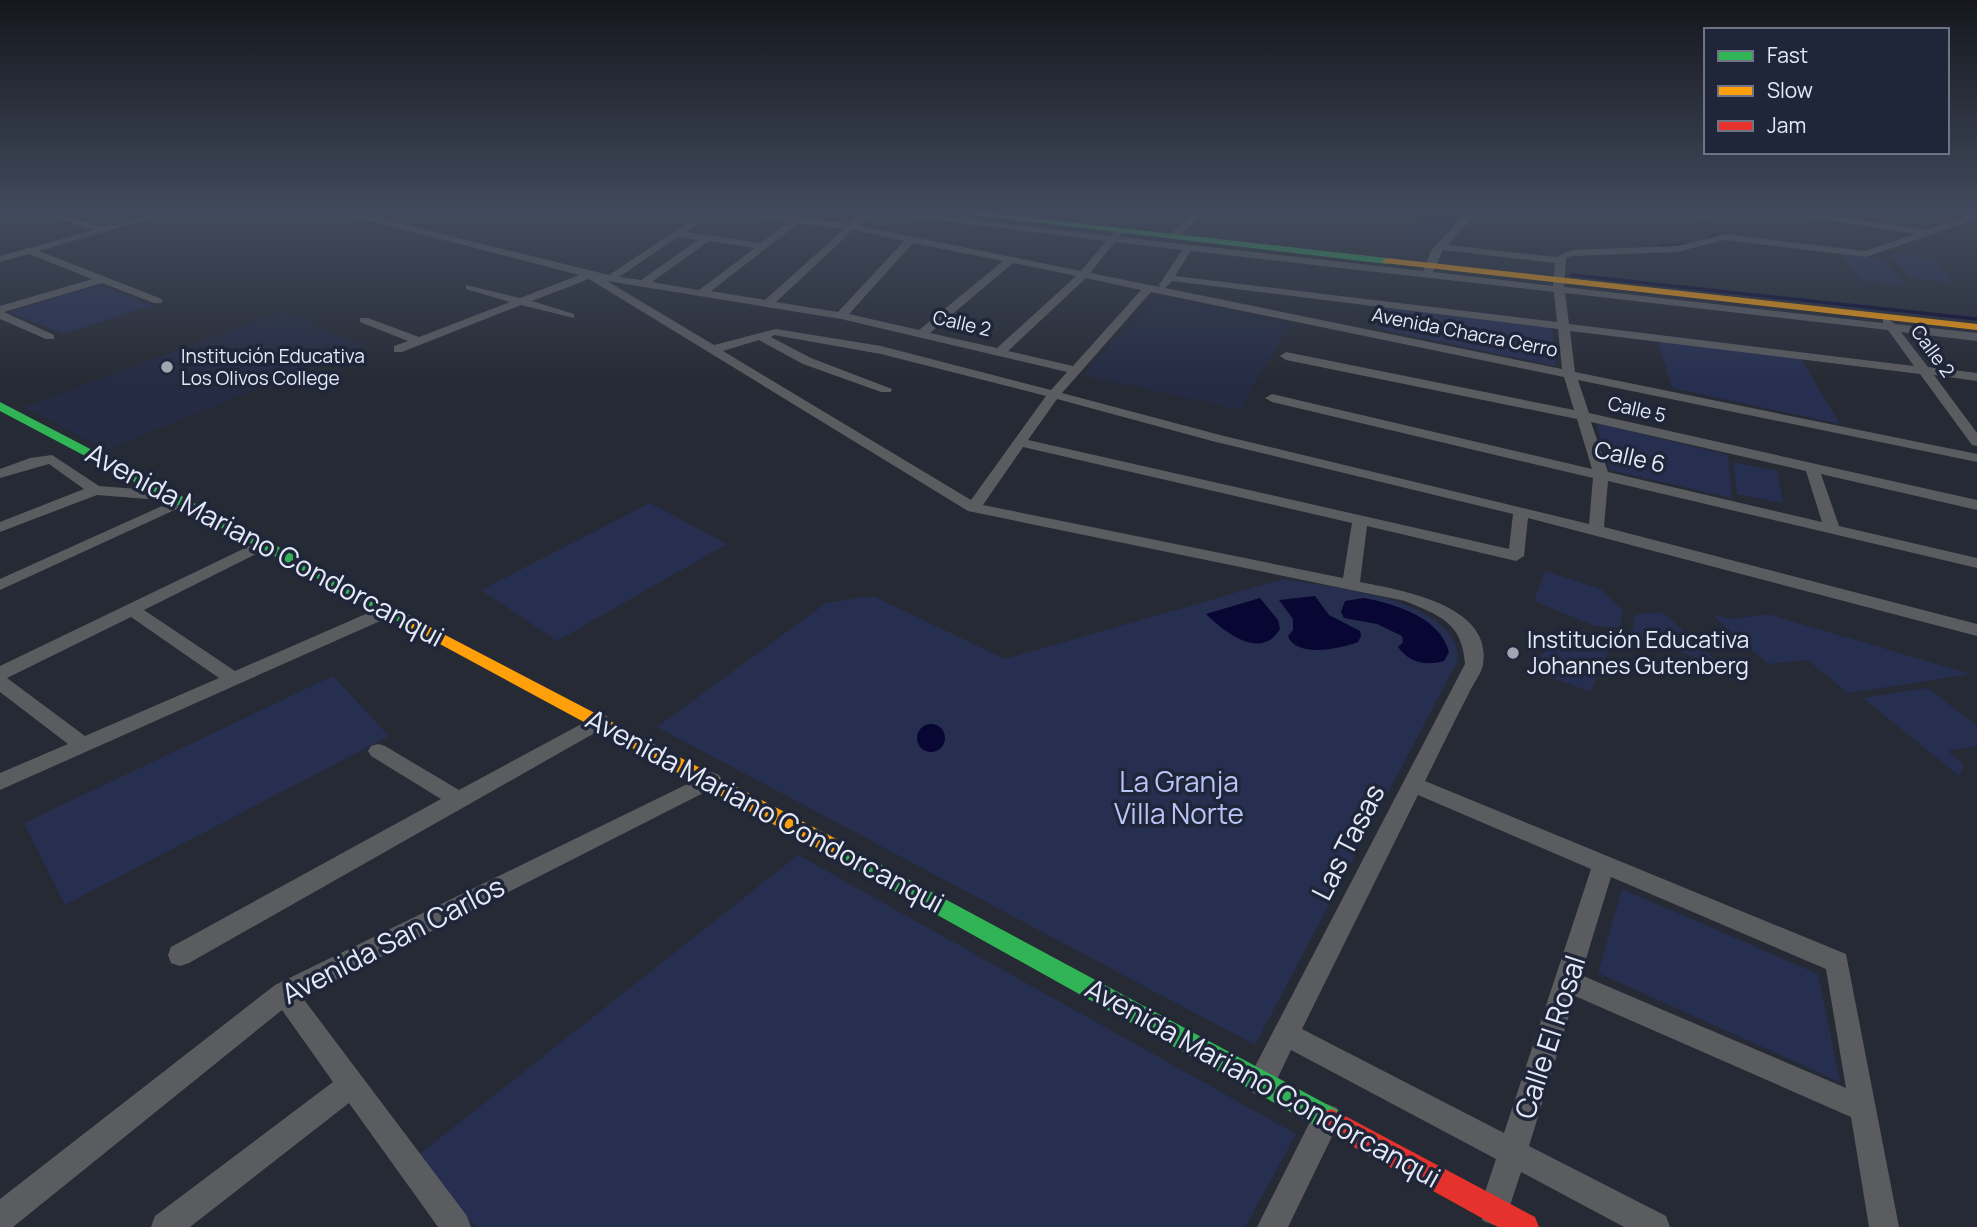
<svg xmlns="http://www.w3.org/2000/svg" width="1977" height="1227" viewBox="0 0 1977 1227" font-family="Manrope,sans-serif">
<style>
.built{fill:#242b43}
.green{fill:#272f51}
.water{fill:#080733}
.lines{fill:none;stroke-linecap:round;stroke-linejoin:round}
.stream{stroke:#080733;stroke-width:3.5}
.street{fill:#5b5c60;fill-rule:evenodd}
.fast{fill:#30b455;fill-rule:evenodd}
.slow{fill:#ff9f0a;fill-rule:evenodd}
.jam{fill:#e5322d;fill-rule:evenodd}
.poi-dot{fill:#a2a6b3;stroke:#20263a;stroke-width:2.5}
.labels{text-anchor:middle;stroke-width:7;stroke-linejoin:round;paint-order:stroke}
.far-street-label{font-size:19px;fill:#e4e9f7;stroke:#20263a}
.far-poi-label{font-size:19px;fill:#e4e9f7;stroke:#20263a;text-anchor:start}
.street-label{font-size:23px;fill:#e4e9f7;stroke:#20263a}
.poi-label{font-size:23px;fill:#e4e9f7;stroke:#20263a;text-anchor:start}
.near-street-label{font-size:28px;fill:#e4e9f7;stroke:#20263a}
.near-park-label{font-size:28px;fill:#b7c5f6;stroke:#20263a}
</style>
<rect width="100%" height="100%" fill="#262a34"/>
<!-- built -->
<path class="built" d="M 1425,214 L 1460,220 L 1442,242 L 1401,238 Z
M 1156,295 L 1290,324 L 1240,410 L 1083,375 Z
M 284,311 L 317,323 L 310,326 L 365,345 L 106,450 L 23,407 Z"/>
<!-- green -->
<path class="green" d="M 1890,253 L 1932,258 L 1954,283 L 1910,278 Z
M 1840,254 L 1884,259 L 1907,285 L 1861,280 Z
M 98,285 L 153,305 L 63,334 L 9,312 Z
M 1383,307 L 1552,328 L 1556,366 L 1378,329 Z
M 1658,341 L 1800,358 L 1840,424 L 1672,388 Z
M 1596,423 L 1728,455 L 1732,498 L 1610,470 Z
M 1733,462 L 1777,471 L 1783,503 L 1737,494 Z
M 650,503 L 727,544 L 557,641 L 481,590 Z
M 1545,571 L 1601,589 L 1623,611 L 1619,628 L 1595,626 L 1534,601 Z
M 1283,579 C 1333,588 1424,594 1453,639 C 1457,645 1457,654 1458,660 L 1255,1045 L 657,727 L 826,603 L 873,596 L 1005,659 Z
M 1662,612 L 1722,666 L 1632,636 L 1635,615 Z
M 1767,614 L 1971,674 L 1848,693 L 1808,660 L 1768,664 L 1712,615 L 1733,619 Z
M 1550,638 L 1609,649 L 1591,692 L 1534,671 Z
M 333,676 L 389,736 L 65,905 L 24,823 Z
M 1928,688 L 1977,726 L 1977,746 L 1948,751 L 1964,765 L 1959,776 L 1863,698 Z
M 798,855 L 1296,1134 L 1245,1227 L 476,1227 L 416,1157 Z
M 1622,889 L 1818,974 L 1840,1082 L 1598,973 Z"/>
<!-- water -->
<path class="water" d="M 1315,596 L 1329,615 L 1360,631 L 1361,636 L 1358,642 C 1341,649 1295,658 1288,636 L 1293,630 L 1293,619 L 1279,600 Z
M 1260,598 L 1278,620 L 1280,629 C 1261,662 1223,631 1206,614 Z
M 1364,598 C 1395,604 1440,617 1449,652 L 1444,661 C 1425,666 1410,663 1398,647 L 1403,642 L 1402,636 L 1377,624 L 1344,618 L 1341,612 L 1345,601 Z
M917 738a14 14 0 1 1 28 0a14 14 0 1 1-28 0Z"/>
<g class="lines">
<!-- stream -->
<path class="stream" d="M 1954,221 L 1974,213
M 1706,240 L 1715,235 L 1729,235
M 1660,246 L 1686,245
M 1571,275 L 1977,319"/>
<!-- street -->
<path class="street" d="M 43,213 C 64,213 82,224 103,226 C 120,228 147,213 168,213 L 39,251 L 162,299 L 162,303 L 154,303 L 102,283 L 4,312 L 54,335 L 54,339 L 46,339 L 0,319 L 0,306 L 92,279 L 29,254 L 0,262 L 0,256 L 94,230 Z
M 340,213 L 357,213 L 609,275 L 689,222 L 697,224 L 686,232 L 761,243 L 789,222 L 733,213 L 764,213 L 849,224 L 861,213 L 871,213 L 859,226 L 1081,271 L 1106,241 L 882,213 L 915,213 L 1110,236 L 1119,228 L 1124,231 L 1119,237 L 1423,271 L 1431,251 L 1466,213 L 1476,213 L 1448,245 L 1556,257 L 1572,250 L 1677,246 L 1725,234 L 1865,251 L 1915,234 L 1786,213 L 1813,213 L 1926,230 L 1977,213 L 1977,219 L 1866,257 L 1725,240 L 1677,252 L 1572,256 L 1566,258 L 1564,287 L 1883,323 L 1883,319 L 1887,318 L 1895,324 L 1977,333 L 1977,341 L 1901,332 L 1928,367 L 1977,373 L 1977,381 L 1934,375 L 1977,433 L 1977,446 L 1972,445 L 1920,374 L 1570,331 L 1575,372 L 1977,454 L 1977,462 L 1578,380 L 1589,413 L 1977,500 L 1977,510 L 1821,474 L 1839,526 L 1977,558 L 1977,568 L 1608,481 L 1604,527 L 1977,624 L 1977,636 L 1528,518 L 1524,556 L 1516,561 L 1367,526 L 1360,582 C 1399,590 1493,604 1483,664 C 1482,673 1473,684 1469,693 C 1454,722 1440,751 1425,781 L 1846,954 L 1899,1227 L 1869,1227 L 1851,1117 L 1575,996 L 1529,1146 L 1666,1216 L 1670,1227 L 1624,1227 L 1521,1172 L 1505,1221 L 1494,1225 L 1483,1221 L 1479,1210 L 1496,1159 L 1291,1050 L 1271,1092 L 1261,1096 L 1251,1092 L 1247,1083 L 1251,1074 L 1465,664 C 1462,622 1440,616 1405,601 L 968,511 L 589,279 L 532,301 L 574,314 L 574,318 L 521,305 L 402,352 L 394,352 L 394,346 L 408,341 L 360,322 L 360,318 L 368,318 L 419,337 L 510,302 L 466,289 L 466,285 L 520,298 L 579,275 ZM 799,223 L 844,229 L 765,300 L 711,291 ZM 853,230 L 904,241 L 838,312 L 776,302 ZM 678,237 L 698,240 L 641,280 L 619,277 ZM 709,241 L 755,248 L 699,290 L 652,282 ZM 1115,242 L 1182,250 L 1159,285 L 1160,287 L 1090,273 ZM 913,243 L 1003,261 L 919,330 L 849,314 ZM 1443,250 L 1555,263 L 1553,286 L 1433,272 ZM 1191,251 L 1554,292 L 1557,322 L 1175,276 ZM 1013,263 L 1076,276 L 997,348 L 930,333 ZM 1086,278 L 1141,290 L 1073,366 L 1008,351 ZM 607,281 L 841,319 L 1067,372 L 1051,390 L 881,346 L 776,329 L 714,345 ZM 1172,281 L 1558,329 L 1562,369 L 1165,288 ZM 1151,292 L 1564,377 L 1574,410 L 1286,352 L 1280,356 L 1286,360 L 1577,419 L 1592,469 L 1272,394 L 1265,398 L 1272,402 L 1593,478 L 1589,524 L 1220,435 L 1062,393 ZM 1565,293 L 1888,330 L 1914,366 L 1569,324 ZM 774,335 L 881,354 L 1046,396 L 971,500 L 723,351 L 759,340 L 803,364 L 881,392 L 891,392 L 892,389 L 811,358 L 771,337 ZM 1057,399 L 1212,441 L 1513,514 L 1509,549 L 1028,440 ZM 1591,422 L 1806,471 L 1822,522 L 1608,472 ZM 1023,447 L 1352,523 L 1343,578 L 983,505 ZM 1418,795 L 1591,869 L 1504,1133 L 1302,1029 ZM 1611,877 L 1826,969 L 1846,1088 L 1581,975 Z
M 1195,213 L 1205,213 L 1175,239 L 1169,239 L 1169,235 Z
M 1685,213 L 1707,213 L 1711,216 L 1706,219 Z
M 52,455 L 99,486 L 175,492 L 192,502 L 0,590 L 0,579 L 173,501 L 97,495 L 0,532 L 0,522 L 84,489 L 49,464 L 0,478 L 0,469 L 30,458 Z
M 264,539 L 270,541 L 272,544 L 270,547 L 144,610 L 235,671 L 384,606 L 396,606 L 399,610 L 396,614 L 0,790 L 0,773 L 68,744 L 0,692 L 0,666 ZM 131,617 L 219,678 L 85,736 L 7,678 Z
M 600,714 L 607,716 L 610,721 L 607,726 L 189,963 L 180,966 L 171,963 L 168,955 L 171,947 L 441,799 L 371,756 L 368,751 L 371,746 L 378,744 L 385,746 L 459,790 Z
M 712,772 L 719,775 L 722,780 L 719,785 L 302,997 L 467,1216 L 471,1227 L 438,1227 L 349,1103 L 190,1227 L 151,1227 L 155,1216 L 333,1082 L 282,1010 L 13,1227 L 0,1227 L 0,1199 L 275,985 Z
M 1327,1104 L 1337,1108 L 1341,1118 L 1288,1227 L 1257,1227 L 1317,1108 Z"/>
<!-- fast -->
<path class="fast" d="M 956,213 L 987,213 L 1387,258 L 1392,261 L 1387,264 Z
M 0,402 L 413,617 L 415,620 L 407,625 L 401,623 L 0,411 Z
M 835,840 L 1341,1112 L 1345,1121 L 1341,1130 L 1332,1133 L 1323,1130 L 828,854 L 825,848 L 828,842 Z"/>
<!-- slow -->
<path class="slow" d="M 1387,258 L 1977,324 L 1977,330 L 1384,263 L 1382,261 Z
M 407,615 L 842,842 L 845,848 L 842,854 L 835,856 L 828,854 L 401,623 L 399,620 Z"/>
<!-- jam -->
<path class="jam" d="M 1332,1109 L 1535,1217 L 1539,1227 L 1498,1227 L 1323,1130 L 1319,1121 L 1323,1112 Z"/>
</g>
<!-- sky -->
<linearGradient id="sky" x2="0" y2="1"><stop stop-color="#15171d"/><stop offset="0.55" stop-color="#414a5c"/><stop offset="1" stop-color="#414a5c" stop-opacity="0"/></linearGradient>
<rect width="1977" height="385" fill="url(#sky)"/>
<!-- markers -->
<g class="poi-dot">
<circle cx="167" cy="367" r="7"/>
<circle cx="1513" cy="653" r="7"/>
</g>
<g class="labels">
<!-- far-street labels -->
<g class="far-street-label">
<text transform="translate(962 323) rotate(13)" y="7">Calle 2</text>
<text transform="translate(1465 332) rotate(11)" y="7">Avenida Chacra Cerro</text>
<text transform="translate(1933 351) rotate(54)" y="7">Calle 2</text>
<text transform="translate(1637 409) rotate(13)" y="7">Calle 5</text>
</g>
<!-- far-poi labels -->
<g class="far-poi-label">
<text x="181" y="363">Institución Educativa<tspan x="181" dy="22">Los Olivos College</tspan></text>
</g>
<!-- street labels -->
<g class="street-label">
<text transform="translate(1630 457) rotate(13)" y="8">Calle 6</text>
</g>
<!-- poi labels -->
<g class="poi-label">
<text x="1527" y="648">Institución Educativa<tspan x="1527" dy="26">Johannes Gutenberg</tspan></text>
</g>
<!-- near-street labels -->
<g class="near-street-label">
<text transform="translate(265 545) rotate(28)" y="10">Avenida Mariano Condorcanqui</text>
<text transform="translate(765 811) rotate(28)" y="10">Avenida Mariano Condorcanqui</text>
<text transform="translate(1348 842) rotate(-63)" y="10">Las Tasas</text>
<text transform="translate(393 940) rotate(-27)" y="10">Avenida San Carlos</text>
<text transform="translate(1550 1037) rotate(-72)" y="10">Calle El Rosal</text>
<text transform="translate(1263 1083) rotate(29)" y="10">Avenida Mariano Condorcanqui</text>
</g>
<!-- near-park labels -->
<g class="near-park-label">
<text x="1179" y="792">La Granja<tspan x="1179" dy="32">Villa Norte</tspan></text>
</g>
</g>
<!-- legend -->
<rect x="1704" y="28" width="245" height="126" fill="#20263a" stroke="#6e7486" stroke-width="2"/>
<rect x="1718" y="51" width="35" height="10" fill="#30b455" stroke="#6e7486" stroke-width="2"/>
<text x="1767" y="63" font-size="21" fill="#e4e9f7">Fast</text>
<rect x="1718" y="86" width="35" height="10" fill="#ff9f0a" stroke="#6e7486" stroke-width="2"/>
<text x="1767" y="98" font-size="21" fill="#e4e9f7">Slow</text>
<rect x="1718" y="121" width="35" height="10" fill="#e5322d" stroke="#6e7486" stroke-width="2"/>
<text x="1767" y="133" font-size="21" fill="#e4e9f7">Jam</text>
</svg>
